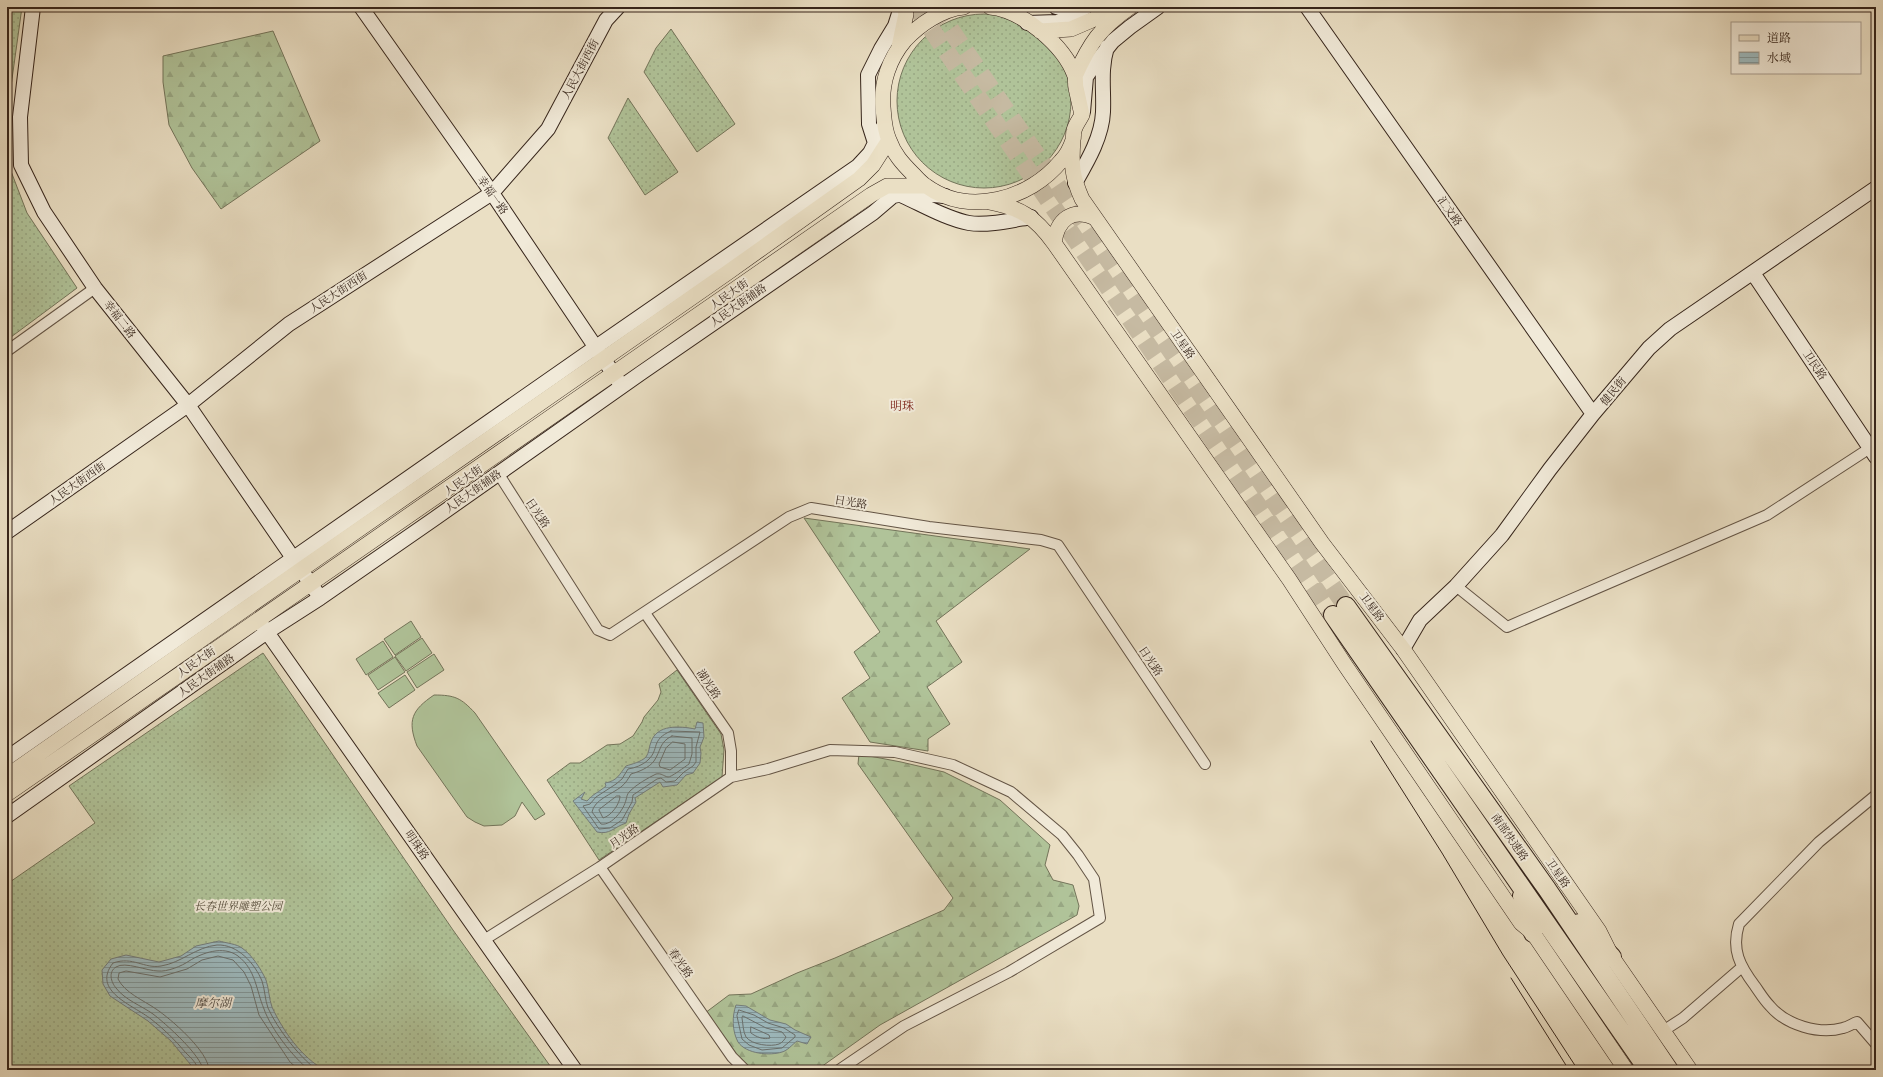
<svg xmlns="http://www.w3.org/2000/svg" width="1883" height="1077" viewBox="0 0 1883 1077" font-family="'Old Standard TT','Noto Serif SC',serif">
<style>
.grass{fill:url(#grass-dots);stroke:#73745a}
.forest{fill:url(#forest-firs);stroke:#73745a}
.pitch{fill:#b0c399;stroke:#73745a}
.water{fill:url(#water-rules);stroke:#747e7d}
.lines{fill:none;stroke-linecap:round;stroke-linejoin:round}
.shore{stroke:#6a706d;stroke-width:1}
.highway-tunnel{stroke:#c6baa2;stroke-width:18;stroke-dasharray:18 9;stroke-linecap:butt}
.street-casing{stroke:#635445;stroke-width:12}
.secondary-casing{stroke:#36251b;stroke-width:16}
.primary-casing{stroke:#36251b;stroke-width:16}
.highway-casing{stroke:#36251b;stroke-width:20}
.street{stroke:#f1ead9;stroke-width:10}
.secondary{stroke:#f1ead9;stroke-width:14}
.primary{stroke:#eadfc4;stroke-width:15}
.highway{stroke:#eadfc4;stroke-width:18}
.tram{stroke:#36251b;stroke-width:1}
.labels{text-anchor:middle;stroke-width:4;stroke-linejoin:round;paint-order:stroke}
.street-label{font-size:11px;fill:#36251b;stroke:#f1ead9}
.park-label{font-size:11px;font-style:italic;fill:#544c3a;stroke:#f1ead9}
.neighbourhood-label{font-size:12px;fill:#7a1f14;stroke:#f1ead9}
.water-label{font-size:12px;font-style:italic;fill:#504a44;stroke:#f1ead9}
</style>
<defs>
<pattern id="grass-dots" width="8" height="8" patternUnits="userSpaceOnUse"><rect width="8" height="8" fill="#b0c399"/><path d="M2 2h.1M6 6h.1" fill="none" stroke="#98a783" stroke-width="1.8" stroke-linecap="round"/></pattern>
<pattern id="forest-firs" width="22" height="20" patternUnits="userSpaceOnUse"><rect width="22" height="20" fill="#b0c399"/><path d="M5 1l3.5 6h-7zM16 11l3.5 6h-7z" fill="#98a783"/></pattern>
<pattern id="water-rules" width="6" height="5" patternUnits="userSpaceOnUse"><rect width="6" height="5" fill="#9dbabf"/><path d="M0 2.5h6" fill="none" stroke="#81979a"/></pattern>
</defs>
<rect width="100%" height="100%" fill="#eadfc4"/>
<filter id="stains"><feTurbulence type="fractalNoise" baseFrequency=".005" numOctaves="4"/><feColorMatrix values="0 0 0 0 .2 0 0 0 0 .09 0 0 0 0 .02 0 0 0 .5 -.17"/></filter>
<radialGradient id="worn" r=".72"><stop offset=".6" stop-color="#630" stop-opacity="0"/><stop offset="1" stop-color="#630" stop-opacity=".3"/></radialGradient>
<!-- grass -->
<path class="grass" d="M 7,7 L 22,7 L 7,115 Z
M897 101a87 87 0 1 1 174 0a87 87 0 1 1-174 0Z
M 671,29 L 735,124 L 697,152 L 644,72 L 656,48 Z
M 628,98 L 678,172 L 645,195 L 608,138 Z
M 7,139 L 9,166 L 27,213 L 77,288 L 7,340 Z
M 263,653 L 453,930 L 553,1070 L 7,1070 L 7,884 L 95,823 L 69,786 Z
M 677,670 L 721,734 L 724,750 L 722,777 L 599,860 L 547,780 L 570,763 L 580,763 L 607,745 L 620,744 L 633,736 L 642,722 L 644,717 L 658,700 L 661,692 L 659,684 Z"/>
<!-- forest -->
<path class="forest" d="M 273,31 L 320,141 L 221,209 L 192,168 L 169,125 L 163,82 L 163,56 Z
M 804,518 L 1030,549 L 936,621 L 962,662 L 927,687 L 950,724 L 928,739 L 928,751 L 870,742 L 842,698 L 870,678 L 854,652 L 880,632 Z
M 859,754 L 901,762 L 944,772 L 1000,800 L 1050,845 L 1045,865 L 1053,880 L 1073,885 L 1079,906 L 1077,915 L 880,1025 L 821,1067 C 805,1072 759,1074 745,1065 C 738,1060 712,1022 705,1013 L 729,995 L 751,994 L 797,973 L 835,958 L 944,910 L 953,898 L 858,764 Z"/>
<!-- pitch -->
<path class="pitch" d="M 411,621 L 421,637 L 395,655 L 384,639 Z
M 422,638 L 432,653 L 406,671 L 395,656 Z
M 383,641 L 393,657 L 366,675 L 356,659 Z
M 434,654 L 444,670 L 417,688 L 407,672 Z
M 395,657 L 405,672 L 378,690 L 368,675 Z
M 405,675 L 415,690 L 389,708 L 378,693 Z
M 434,695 C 455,695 461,698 475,713 L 545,814 L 535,820 L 522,802 L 515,816 L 502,825 L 484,826 L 475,822 L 467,817 L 417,746 C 407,720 412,710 434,695 Z"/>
<!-- water -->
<path class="water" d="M 697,722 L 703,723 L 704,737 L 700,747 L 701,753 L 700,763 L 693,773 L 686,775 L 677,785 L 663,787 L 660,782 L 635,798 L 636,802 L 629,814 L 626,823 C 614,827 610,835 597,832 L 573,801 L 585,792 L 581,799 L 587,801 C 593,794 599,792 606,786 L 605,783 C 617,781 619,775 626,766 C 632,764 641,762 646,757 C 649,753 649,747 651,742 C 657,724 680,726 695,729 Z
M 219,941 C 226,943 237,944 242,948 C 252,955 261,969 266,980 C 269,989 269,999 272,1007 C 283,1031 302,1058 325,1070 L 195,1070 L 171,1041 L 148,1021 L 110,996 L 103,984 L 102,970 L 111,959 L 126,955 L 159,962 L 181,956 L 196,946 Z
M 736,1005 L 746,1006 L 770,1020 L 786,1024 L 795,1030 L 811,1037 L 807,1044 L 797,1041 C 793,1044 787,1051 782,1052 C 770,1056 746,1054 738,1042 C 732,1031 732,1016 736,1005 Z"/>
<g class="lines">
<!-- shore -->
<path class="shore" d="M 671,731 L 700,732 L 696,747 L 696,762 L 693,766 L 684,772 L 675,781 L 666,782 L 661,778 L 657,779 L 633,795 L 632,802 L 622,820 L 610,828 L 599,829 L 583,806 L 590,804 L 596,797 L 616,784 L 622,779 L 628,769 C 635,768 643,765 648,760 C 660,749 650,740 671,731 Z
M 672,736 L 692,738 L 692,754 L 689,764 C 686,766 670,778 668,777 C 663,776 662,773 656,774 C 648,778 637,784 630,791 C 627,794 627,796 626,800 C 624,809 612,826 601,824 L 592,812 C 594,800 612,794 621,787 C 626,783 628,779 631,774 C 638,772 649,768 654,761 C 661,751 659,742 672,736 Z
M 673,742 L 685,744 L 685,759 L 670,770 L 660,767 L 659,764 L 666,748 Z
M 617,796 L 620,796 C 620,804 611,816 603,818 L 599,810 Z
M 739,1010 L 754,1015 L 768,1023 L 784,1028 L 795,1035 L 795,1037 L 782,1048 L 762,1050 L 749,1045 L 742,1039 L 737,1016 Z
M 743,1016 L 766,1028 L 782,1032 L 786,1037 C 785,1039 782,1043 779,1044 C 771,1047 752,1045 746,1037 C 743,1032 743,1023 742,1018 Z
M 751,1027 L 769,1035 L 770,1038 C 764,1040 756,1037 751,1033 Z
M 198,1070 C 197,1063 191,1058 186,1053 C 175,1040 164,1029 151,1019 C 133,1005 91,991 113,963 C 133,956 144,969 161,966 C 181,963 196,947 217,945 C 238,944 255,964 262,981 C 265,990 265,1000 268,1008 C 277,1028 299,1057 317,1070
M 203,1070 C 202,1056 165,1023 153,1014 C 142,1006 125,1000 116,988 C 111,982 108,972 116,967 C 125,961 147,971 158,971 C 167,972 182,966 189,961 C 202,953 223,945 238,956 C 256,970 256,990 264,1009 C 271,1029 293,1057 309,1070
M 209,1070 C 209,1052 171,1019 156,1009 C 143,1000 125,993 118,979 L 119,973 L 126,971 L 160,977 L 187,969 L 202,960 L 218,956 L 233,960 L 244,972 L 251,986 L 259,1015 L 290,1062 L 299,1070"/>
<!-- highway-tunnel -->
<path class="highway-tunnel" d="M 916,7 L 1333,615
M 935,7 L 1346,606"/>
<!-- street casing -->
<g class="street-casing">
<path id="street" d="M 7,351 L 95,288
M 498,473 L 598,630 L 610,635 L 789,517 L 811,508 L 929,527 L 1041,540 L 1058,545 L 1205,764
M 1456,586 L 1507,627 L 1767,515 L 1870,448
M 645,613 L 728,733 L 731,751 L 731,777
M 1876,795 L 1819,842 L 1739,924 C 1731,950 1740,966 1755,986 C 1760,993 1764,1000 1770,1006 C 1786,1025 1819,1035 1843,1028 C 1848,1027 1852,1024 1857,1022 L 1876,1044
M 600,867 L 732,1057 L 745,1070
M 484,940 L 600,867 L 731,777 L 768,769 L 830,750 L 895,752 L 953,765 L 1011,792 L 1062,835 L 1078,855 L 1094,879 L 1100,918 L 1009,972 L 904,1026 L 839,1070
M 1663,1031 L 1683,1018 L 1742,967"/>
</g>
<!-- secondary casing -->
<g class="secondary-casing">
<path id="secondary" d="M 33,7 L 20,117 L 21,165 L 44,212 L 95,288 L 188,405 L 317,593
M 361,7 L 492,193 L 619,382
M 1056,7 L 1077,12
M 1307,7 L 1593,414
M 1027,23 L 1057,22 L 1065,20 L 1086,7
M 1083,112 L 1086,77 L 1097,61 L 1113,41 L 1130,27 L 1158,7
M 875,143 L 869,124 L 868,75 L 881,49 L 895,26 L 901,7
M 1075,183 C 1087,162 1102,137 1103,112 C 1104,89 1100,70 1107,47
M 903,196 C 923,205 947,219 969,223 C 987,226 1013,220 1031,217
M 1753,273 L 1876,457
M 7,532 L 188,405 L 289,324 L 492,193 L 548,129 L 606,20 L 618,7
M 262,625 L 575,1070
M 1403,649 L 1420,620 L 1456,586 L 1502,535 L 1550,469 L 1593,414 L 1649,348 L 1670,329 L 1876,188
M 7,758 L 596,347 L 858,166 L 870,153 L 884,125
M 7,816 L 267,632 L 320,598 L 434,519 L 641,373 L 873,213 L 893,196 L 909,193 L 945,196"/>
</g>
<!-- primary casing -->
<g class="primary-casing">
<path id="primary" d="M 964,7 C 942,9 920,24 905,40 C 889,59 881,83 883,107 C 884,118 884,129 889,140 C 894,154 902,163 913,174 C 917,178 921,183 926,186 C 969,217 1030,199 1061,161 C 1066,156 1071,146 1073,140 C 1074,137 1073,133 1074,131 C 1075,125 1080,119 1082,115 C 1080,106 1078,97 1076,88 C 1075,84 1076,79 1075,76 C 1064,45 1022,10 990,7
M 1040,31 L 1071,29 L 1092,20 L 1116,7
M 899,47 L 906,14 L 904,7
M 1075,76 C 1090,43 1100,28 1130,7
M 1073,140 C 1071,163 1072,177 1082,199 L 1322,543 L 1403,649 L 1599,931 L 1612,957 L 1690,1070
M 989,202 C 1021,208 1035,217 1054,243 L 1289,579 L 1345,665 L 1521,923 L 1533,933 L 1626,1070
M 1054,243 C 1057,220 1072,207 1095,218
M 7,776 L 302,569 L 727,273 L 859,179 L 873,165 L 889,140
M 7,794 L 871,195 L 887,186 L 926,186"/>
</g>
<!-- highway casing -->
<g class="highway-casing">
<path id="highway" d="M 1346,606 L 1547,889 L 1669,1070
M 1333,615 L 1648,1070
M 1522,896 L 1533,933
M 1579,923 L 1612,957"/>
</g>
<!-- street -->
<use href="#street" class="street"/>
<!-- secondary -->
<use href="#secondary" class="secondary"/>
<!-- primary -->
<use href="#primary" class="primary"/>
<!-- highway -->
<use href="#highway" class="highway"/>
<!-- tram -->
<path class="tram" d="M 1371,741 L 1442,853 L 1503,955 L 1578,1070
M 1511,978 L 1569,1070"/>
</g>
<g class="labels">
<!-- street labels -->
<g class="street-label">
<text transform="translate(580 69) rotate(-62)" y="4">人民大街西街</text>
<text transform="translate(493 195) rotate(55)" y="4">幸福一路</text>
<text transform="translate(1450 211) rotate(55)" y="4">汇文路</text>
<text transform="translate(338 292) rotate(-33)" y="4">人民大街西街</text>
<text transform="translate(729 294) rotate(-35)" y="4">人民大街</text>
<text transform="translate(738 305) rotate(-35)" y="4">人民大街辅路</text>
<text transform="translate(120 319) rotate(52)" y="4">幸福二路</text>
<text transform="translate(1183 344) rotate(55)" y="4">卫星路</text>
<text transform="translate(1815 365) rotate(56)" y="4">卫民路</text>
<text transform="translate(1613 391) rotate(-50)" y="4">健民街</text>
<text transform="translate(463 480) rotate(-35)" y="4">人民大街</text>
<text transform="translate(77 483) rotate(-35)" y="4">人民大街西街</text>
<text transform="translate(473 491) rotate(-35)" y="4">人民大街辅路</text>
<text transform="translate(851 502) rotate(9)" y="4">日光路</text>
<text transform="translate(538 513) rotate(56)" y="4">日光路</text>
<text transform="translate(1372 607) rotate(53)" y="4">卫星路</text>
<text transform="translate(1151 661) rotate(56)" y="4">日光路</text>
<text transform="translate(196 662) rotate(-35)" y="4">人民大街</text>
<text transform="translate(206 675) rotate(-35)" y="4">人民大街辅路</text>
<text transform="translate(709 684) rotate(56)" y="4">湖光路</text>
<text transform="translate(624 836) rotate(-35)" y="4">月光路</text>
<text transform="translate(1510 837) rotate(55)" y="4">南部快速路</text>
<text transform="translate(417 845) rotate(55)" y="4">明珠路</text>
<text transform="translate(1558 873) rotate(55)" y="4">卫星路</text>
<text transform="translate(681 963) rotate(55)" y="4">春光路</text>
</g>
<!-- park labels -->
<g class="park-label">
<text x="238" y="910">长春世界雕塑公园</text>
</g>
<!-- neighbourhood labels -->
<g class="neighbourhood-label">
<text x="902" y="410">明珠</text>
</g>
<!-- water labels -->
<g class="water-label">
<text x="213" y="1007">摩尔湖</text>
</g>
</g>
<!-- margin -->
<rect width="1883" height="1077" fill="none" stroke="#eadfc4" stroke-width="24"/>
<rect x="8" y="8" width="1867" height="1061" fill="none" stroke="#36251b" stroke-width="2"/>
<rect x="12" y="12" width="1859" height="1053" fill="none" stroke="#36251b"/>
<!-- legend -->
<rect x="1731" y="22" width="130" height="52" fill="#f1ead9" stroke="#a69b8d"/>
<rect x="1739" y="35" width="20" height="6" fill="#eadfc4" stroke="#a69b8d"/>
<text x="1767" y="42" font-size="12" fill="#36251b">道路</text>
<rect x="1739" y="52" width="20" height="12" fill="url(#water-rules)" stroke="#a69b8d"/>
<text x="1767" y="62" font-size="12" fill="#36251b">水域</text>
<rect width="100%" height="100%" filter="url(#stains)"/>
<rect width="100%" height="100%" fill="url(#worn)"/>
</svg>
